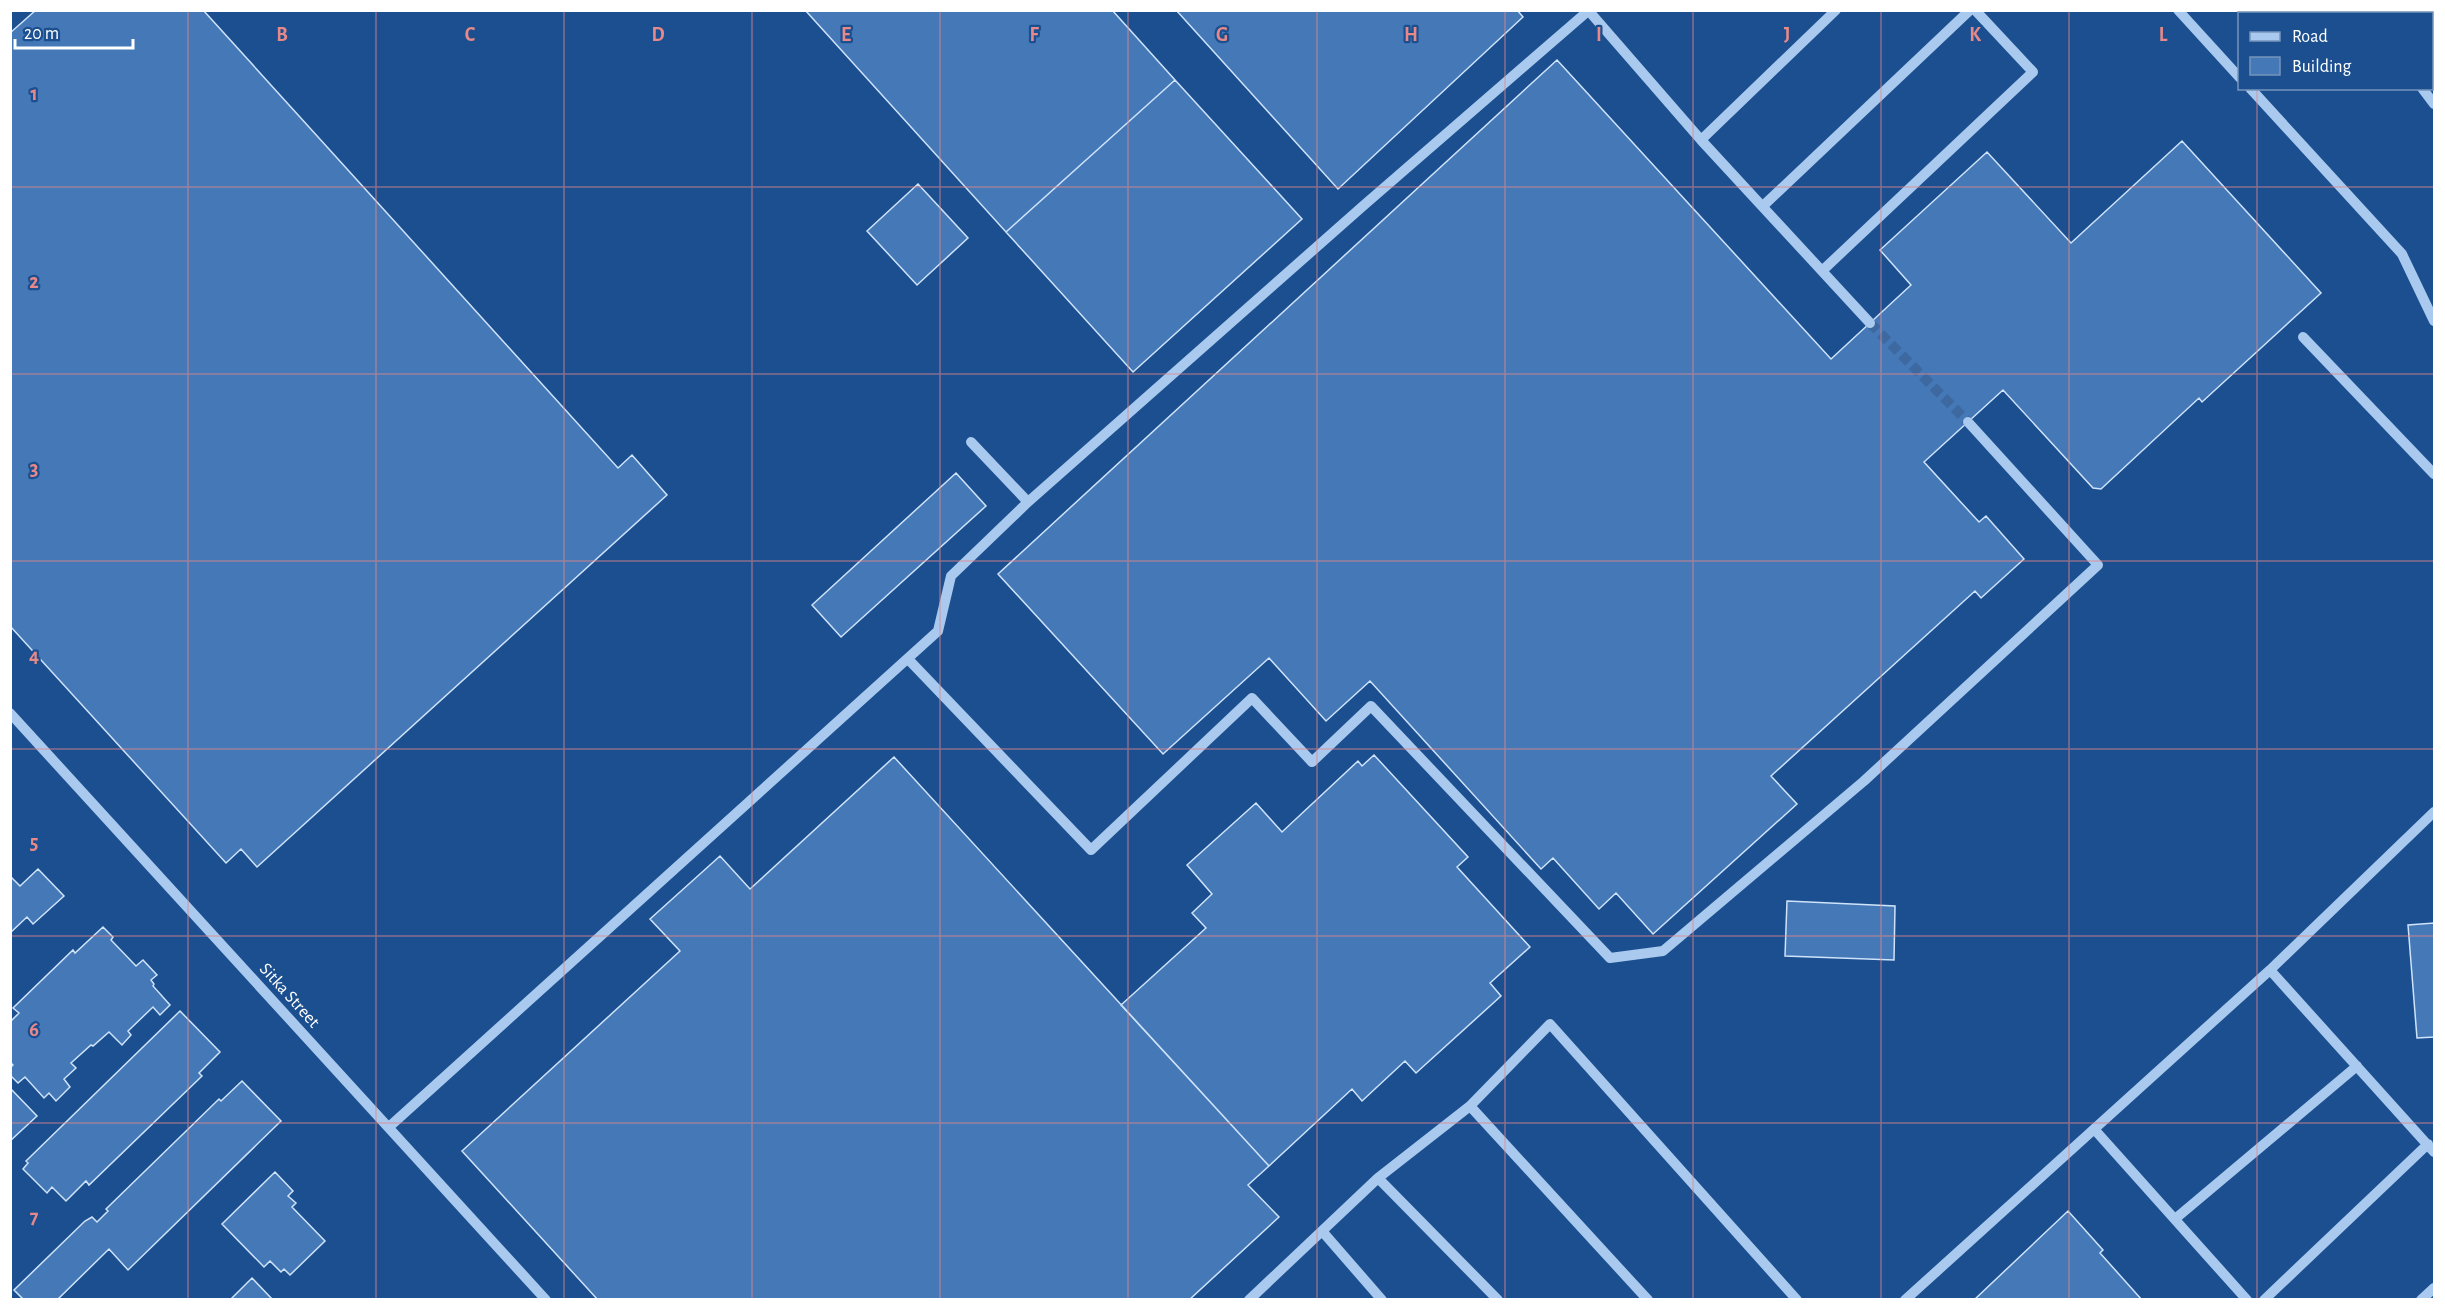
<svg xmlns="http://www.w3.org/2000/svg" width="2445" height="1310" viewBox="0 0 2445 1310" font-family="'Alegreya Sans',sans-serif">
<style>
.building{fill:#4478b7;stroke:#cfe3fa;stroke-width:1.5}
.lines{fill:none;stroke-linecap:round;stroke-linejoin:round}
.minor-tunnel{stroke:#3d69a0;stroke-width:10;stroke-dasharray:10 5;stroke-linecap:butt}
.minor{stroke:#a9c9ee;stroke-width:10}
.grid{fill:none;stroke:#e88989;stroke-width:1.5;stroke-opacity:0.55}
.labels{text-anchor:middle;stroke-width:4.5;stroke-linejoin:round;paint-order:stroke}
.street-label{font-size:18px;fill:#fff;stroke:#1b4f8f}
.grid-label{font-size:20px;text-anchor:middle;font-weight:bold;fill:#e88989;stroke:#1b4f8f;stroke-width:4.5;stroke-linejoin:round;paint-order:stroke}
</style>
<rect width="100%" height="100%" fill="#1b4f8f"/>
<!-- building -->
<path class="building" d="M 36,10 L 203,10 L 618,468 L 632,455 L 667,495 L 257,867 L 241,849 L 226,863 L 10,626 L 10,33 Z
M 805,10 L 1112,10 L 1175,80 L 1006,232 Z
M 1176,10 L 1517,10 L 1523,17 L 1338,189 Z
M 1557,60 L 1831,359 L 1911,285 L 1880,250 L 1987,152 L 2071,243 L 2182,141 L 2321,293 L 2202,402 L 2199,398 L 2101,489 L 2093,488 L 2003,390 L 1924,462 L 1979,522 L 1986,516 L 2024,559 L 1981,598 L 1975,591 L 1771,776 L 1797,804 L 1653,934 L 1616,893 L 1599,909 L 1553,858 L 1541,869 L 1370,681 L 1326,721 L 1269,658 L 1163,754 L 998,574 Z
M 1175,80 L 1302,219 L 1133,372 L 1006,232 Z
M 918,184 L 968,238 L 917,285 L 867,231 Z
M 956,473 L 986,506 L 841,637 L 812,605 Z
M 1374,755 L 1468,857 L 1457,867 L 1530,947 L 1490,983 L 1501,996 L 1416,1073 L 1405,1061 L 1362,1101 L 1352,1089 L 1269,1166 L 1121,1005 L 1206,928 L 1192,913 L 1212,894 L 1187,865 L 1256,803 L 1282,832 L 1358,761 L 1362,766 Z
M 894,757 L 1269,1166 L 1248,1185 L 1279,1217 L 1189,1300 L 598,1300 L 462,1151 L 680,951 L 650,919 L 720,856 L 750,889 Z
M 38,869 L 64,896 L 33,924 L 27,917 L 10,933 L 10,876 L 20,886 Z
M 1787,901 L 1895,906 L 1894,960 L 1785,956 Z
M 2434,923 L 2434,1037 L 2417,1038 L 2408,925 Z
M 103,927 L 113,937 L 111,940 L 136,966 L 143,960 L 157,975 L 151,980 L 154,984 L 153,986 L 170,1005 L 160,1015 L 153,1007 L 128,1031 L 131,1035 L 122,1045 L 109,1032 L 93,1046 L 91,1045 L 71,1063 L 76,1068 L 64,1079 L 70,1087 L 56,1101 L 49,1093 L 44,1098 L 25,1077 L 18,1083 L 10,1075 L 10,1068 L 13,1065 L 10,1062 L 10,1022 L 19,1013 L 13,1008 L 73,950 L 75,953 Z
M 180,1011 L 220,1052 L 199,1073 L 202,1076 L 89,1185 L 86,1181 L 66,1201 L 52,1187 L 47,1193 L 23,1169 L 28,1163 L 26,1161 Z
M 242,1081 L 281,1121 L 128,1270 L 109,1249 L 57,1300 L 24,1300 L 14,1290 L 85,1221 L 92,1217 L 97,1222 L 108,1211 L 106,1209 L 219,1099 L 221,1101 Z
M 10,1088 L 37,1116 L 10,1141 Z
M 275,1172 L 293,1191 L 288,1196 L 296,1203 L 292,1207 L 325,1241 L 290,1275 L 284,1269 L 281,1272 L 270,1261 L 264,1267 L 222,1224 Z
M 2068,1211 L 2103,1250 L 2100,1253 L 2142,1300 L 1974,1300 Z
M 252,1278 L 273,1300 L 230,1300 Z"/>
<g class="lines">
<!-- minor-tunnel -->
<path class="minor-tunnel" d="M 1870,323 L 1968,422"/>
<!-- minor -->
<path class="minor" d="M 1588,10 L 1701,140 L 1870,323
M 2178,10 L 2240,78
M 2361,10 L 2363,14
M 2250,88 L 2402,254 L 2434,321
M 2422,88 L 2434,104
M 1701,140 L 1836,10
M 1763,206 L 1970,10
M 1823,270 L 2033,72 L 1975,10
M 2303,337 L 2434,474
M 1028,502 L 1363,206 L 1588,11
M 908,659 L 1091,850 L 1252,698 L 1312,762 L 1371,706 L 1610,958 L 1663,951 L 1864,781 L 2098,565 L 1968,422
M 10,713 L 546,1300
M 2434,812 L 2270,970 L 2434,1152
M 1470,1106 L 1550,1024 L 1797,1300
M 389,1127 L 938,631 L 951,576 L 1028,502 L 971,442
M 2094,1129 L 2247,1300
M 1378,1178 L 1498,1300
M 2175,1219 L 2357,1066
M 1322,1231 L 1382,1300
M 1249,1300 L 1378,1178 L 1470,1106 L 1648,1300
M 1905,1300 L 2270,970
M 2264,1300 L 2428,1144
M 2421,1300 L 2434,1288"/>
</g>
<!-- grid -->
<path class="grid" d="M 188,10 L 188,1300M 376,10 L 376,1300M 564,10 L 564,1300M 752,10 L 752,1300M 940,10 L 940,1300M 1128,10 L 1128,1300M 1317,10 L 1317,1300M 1505,10 L 1505,1300M 1693,10 L 1693,1300M 1881,10 L 1881,1300M 2069,10 L 2069,1300M 2257,10 L 2257,14M 2257,88 L 2257,1300M 10,187 L 2434,187M 10,374 L 2434,374M 10,561 L 2434,561M 10,749 L 2434,749M 10,936 L 2434,936M 10,1123 L 2434,1123"/>
<g class="labels">
<!-- street labels -->
<g class="street-label">
<text transform="translate(290 995) rotate(48)" y="6">Sitka Street</text>
</g>
</g>
<g class="grid-label">
<text x="282" y="41">B</text>
<text x="470" y="41">C</text>
<text x="658" y="41">D</text>
<text x="846" y="41">E</text>
<text x="1034" y="41">F</text>
<text x="1222" y="41">G</text>
<text x="1411" y="41">H</text>
<text x="1599" y="41">I</text>
<text x="1787" y="41">J</text>
<text x="1975" y="41">K</text>
<text x="2163" y="41">L</text>
<text x="34" y="100">1</text>
<text x="34" y="288">2</text>
<text x="34" y="475">3</text>
<text x="34" y="662">4</text>
<text x="34" y="849">5</text>
<text x="34" y="1036">6</text>
<text x="34" y="1223">7</text>
</g>
<!-- border -->
<rect width="2445" height="1310" fill="none" stroke="#ffffff" stroke-width="24"/>
<!-- legend -->
<rect x="2238" y="12" width="195" height="78" fill="#1b4f8f" stroke="#7695bc" stroke-width="1.5"/>
<rect x="2250" y="32" width="30" height="9" fill="#a9c9ee" stroke="#7695bc" stroke-width="1.5"/>
<text x="2292" y="42" font-size="18" fill="#ffffff">Road</text>
<rect x="2250" y="57" width="30" height="18" fill="#4478b7" stroke="#7695bc" stroke-width="1.5"/>
<text x="2292" y="72" font-size="18" fill="#ffffff">Building</text>
<!-- scale -->
<path d="M15 39v9h118v-9" fill="none" stroke="#ffffff" stroke-width="3"/>
<text x="24" y="39" font-size="18" fill="#ffffff" stroke="#1b4f8f" stroke-width="4.5" paint-order="stroke">20 m</text>
</svg>
